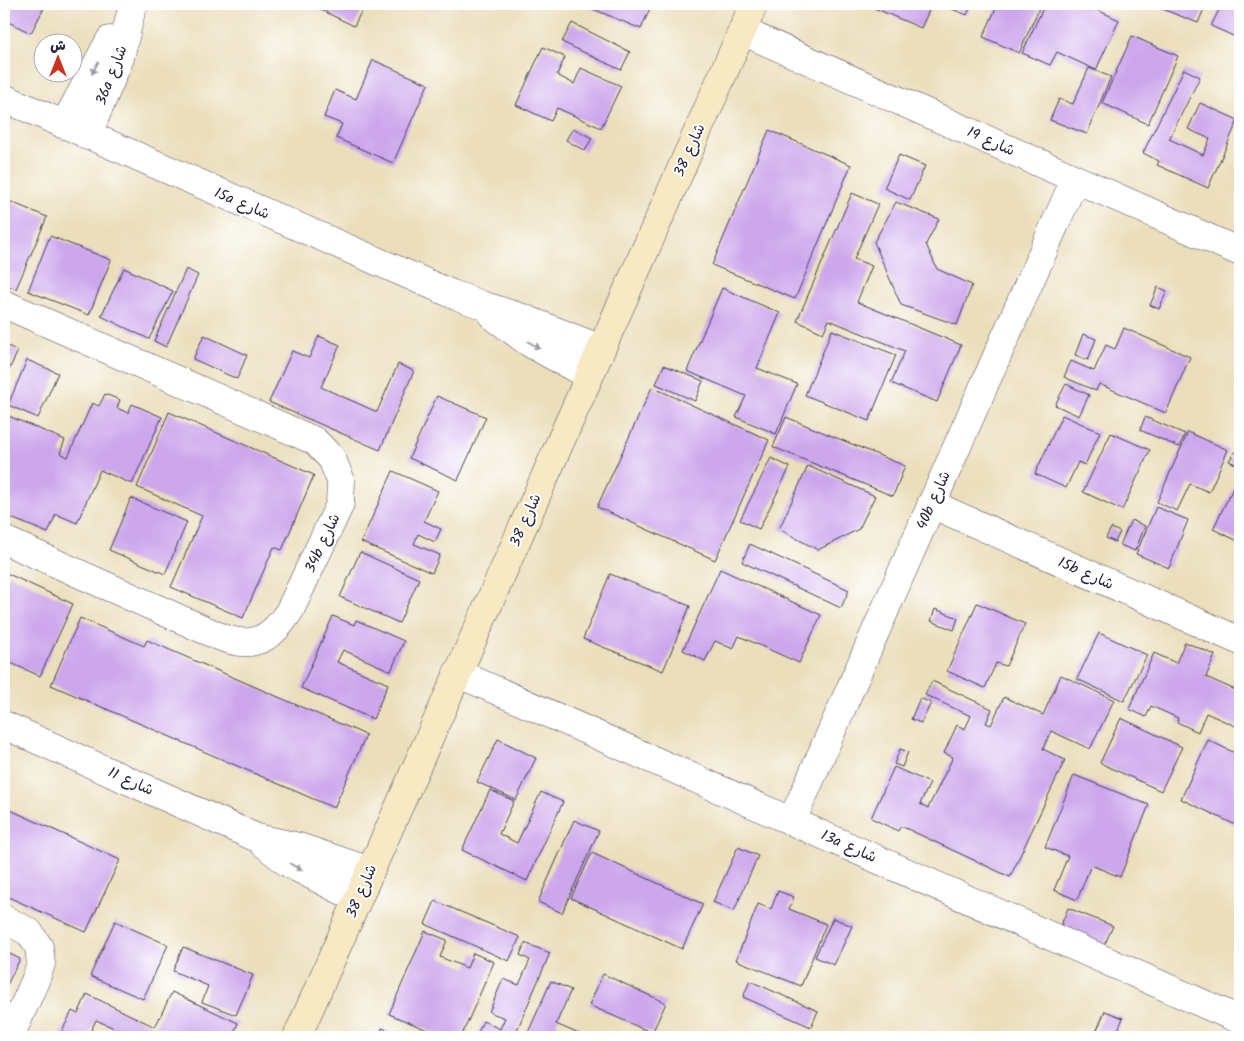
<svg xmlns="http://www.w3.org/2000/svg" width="1244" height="1041" viewBox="0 0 1244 1041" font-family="Kalam,'Playpen Sans Arabic',sans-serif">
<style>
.building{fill:#cda7ec}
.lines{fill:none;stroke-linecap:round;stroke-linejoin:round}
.street-casing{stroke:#403e4e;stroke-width:29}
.secondary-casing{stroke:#403e4e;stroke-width:29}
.street{stroke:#fff;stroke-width:28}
.secondary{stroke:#f6e9c3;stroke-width:28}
.oneway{fill:#9c9ca7}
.labels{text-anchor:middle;stroke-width:4;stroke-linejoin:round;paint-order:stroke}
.street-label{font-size:15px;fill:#22223b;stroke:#fff}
</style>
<rect width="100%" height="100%" fill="#fff"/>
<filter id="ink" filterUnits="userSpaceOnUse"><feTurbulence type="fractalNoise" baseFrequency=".02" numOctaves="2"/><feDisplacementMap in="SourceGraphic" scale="10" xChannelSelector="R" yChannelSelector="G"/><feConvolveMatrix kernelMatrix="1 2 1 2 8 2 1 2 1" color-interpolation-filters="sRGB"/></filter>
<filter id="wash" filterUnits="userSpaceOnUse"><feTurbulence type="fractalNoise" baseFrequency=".0096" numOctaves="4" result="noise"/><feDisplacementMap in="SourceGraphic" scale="20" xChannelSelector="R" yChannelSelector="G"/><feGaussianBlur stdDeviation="1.12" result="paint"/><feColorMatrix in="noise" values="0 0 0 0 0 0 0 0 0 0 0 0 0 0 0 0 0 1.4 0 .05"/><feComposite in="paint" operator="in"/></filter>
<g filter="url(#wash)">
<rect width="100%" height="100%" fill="#ebdebb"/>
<g id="blocks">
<!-- building -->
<path class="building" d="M 4,4 L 46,4 L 31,33 L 4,20 Z
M 309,4 L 365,4 L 354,26 Z
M 581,4 L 652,4 L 641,29 Z
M 876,4 L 932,4 L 921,28 L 874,8 Z
M 939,4 L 972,4 L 967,15 Z
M 998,4 L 1041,4 L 1019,53 L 983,37 Z
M 1045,4 L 1084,4 L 1119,20 L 1096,70 L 1057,52 L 1050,65 L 1022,53 Z
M 1150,4 L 1206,4 L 1198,23 Z
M 1222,4 L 1240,4 L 1240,39 L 1211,26 Z
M 572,23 L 630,52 L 621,70 L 562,42 Z
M 1132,36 L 1178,56 L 1148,124 L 1102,103 Z
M 543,47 L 565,57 L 557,75 L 574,84 L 581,68 L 621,86 L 601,128 L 557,108 L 551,121 L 516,105 Z
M 373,60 L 428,84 L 393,163 L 336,138 L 342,124 L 324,117 L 335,90 L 356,99 Z
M 1089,68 L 1111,77 L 1087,134 L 1050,120 L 1059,99 L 1073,104 Z
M 1184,69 L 1200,77 L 1169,139 L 1203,155 L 1210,139 L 1188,129 L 1200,103 L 1238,120 L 1208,188 L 1157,165 L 1159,161 L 1143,153 Z
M 573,128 L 592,138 L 585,151 L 566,140 Z
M 769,130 L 851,165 L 795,299 L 712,265 Z
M 899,155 L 925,166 L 910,200 L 884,188 Z
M 852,193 L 878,204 L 854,259 L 872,266 L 857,302 L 961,345 L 937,402 L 891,383 L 905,351 L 829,320 L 823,333 L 797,321 Z
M 4,199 L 47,217 L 16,289 L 4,284 Z
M 896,202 L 939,219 L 926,244 L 937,269 L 972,285 L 957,325 L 901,305 L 874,242 Z
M 50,236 L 111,260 L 89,315 L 28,291 Z
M 124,268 L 173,291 L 149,339 L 101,316 Z
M 186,269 L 198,275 L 166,347 L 154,341 Z
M 1158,287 L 1167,291 L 1159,309 L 1150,305 Z
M 722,288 L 780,313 L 757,368 L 797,384 L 776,434 L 736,417 L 746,396 L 687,371 Z
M 1124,328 L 1190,357 L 1166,413 L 1099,384 L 1096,391 L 1064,377 L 1071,361 L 1094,371 L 1106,345 L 1115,349 Z
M 832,330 L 896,355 L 869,421 L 805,395 Z
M 1083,334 L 1096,339 L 1088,360 L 1075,355 Z
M 204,335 L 247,355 L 237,379 L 193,359 Z
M 319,336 L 340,345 L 321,387 L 377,412 L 398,364 L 414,371 L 380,450 L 269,402 L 292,351 L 309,358 Z
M 4,344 L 18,351 L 4,380 Z
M 27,360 L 58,373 L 38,418 L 8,405 Z
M 664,365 L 703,381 L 695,401 L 656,384 Z
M 1066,384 L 1089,395 L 1079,416 L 1055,405 Z
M 652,387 L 769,440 L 715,560 L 597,507 Z
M 105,394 L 120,400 L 117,408 L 128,413 L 132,404 L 162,417 L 132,484 L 100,470 L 77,523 L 56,514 L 48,533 L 4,515 L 4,414 L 65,440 L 60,453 L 68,457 L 92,403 L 99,406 Z
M 437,396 L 486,417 L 458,480 L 409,458 Z
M 169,412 L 314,475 L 282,550 L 274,547 L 243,618 L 171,587 L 202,516 L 137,487 Z
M 1062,415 L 1100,432 L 1085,465 L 1078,462 L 1066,488 L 1035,474 Z
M 786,417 L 905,466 L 893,496 L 773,447 Z
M 1145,417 L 1185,434 L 1179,447 L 1140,430 Z
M 1188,432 L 1228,450 L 1209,492 L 1190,484 L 1177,511 L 1157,502 Z
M 1111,433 L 1150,450 L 1122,510 L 1083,492 Z
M 1234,452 L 1240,455 L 1240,466 L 1229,461 Z
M 771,458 L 790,467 L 759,529 L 740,520 Z
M 808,466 L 875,496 L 859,529 L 818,550 L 779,529 Z
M 393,471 L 438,491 L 424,521 L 441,529 L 435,542 L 418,534 L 414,544 L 440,555 L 432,573 L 361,542 Z
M 1237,480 L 1240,481 L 1240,542 L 1213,529 Z
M 131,498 L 187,522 L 165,574 L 109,550 Z
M 1156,507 L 1188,520 L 1169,568 L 1136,554 Z
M 1131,520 L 1145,526 L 1135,551 L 1120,545 Z
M 1111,528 L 1120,532 L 1115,542 L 1106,538 Z
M 750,544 L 849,590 L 841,608 L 742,562 Z
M 360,552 L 419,579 L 399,623 L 340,597 Z
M 720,569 L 821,615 L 799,663 L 739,636 L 733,649 L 715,641 L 705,661 L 683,650 Z
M 4,572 L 73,604 L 40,676 L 4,660 Z
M 610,574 L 690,606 L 663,671 L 583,639 Z
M 977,603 L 1025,624 L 1006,666 L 996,663 L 985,688 L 947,671 Z
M 935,609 L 958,618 L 954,630 L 931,621 Z
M 333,616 L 354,625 L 356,620 L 404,641 L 391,671 L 343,650 L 337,662 L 388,684 L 373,719 L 301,688 Z
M 80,618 L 144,646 L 147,640 L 366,735 L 334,808 L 51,685 Z
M 1099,633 L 1147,655 L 1124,701 L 1077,679 Z
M 1185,642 L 1215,655 L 1206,677 L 1240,692 L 1240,728 L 1206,713 L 1198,732 L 1177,722 L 1178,718 L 1151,706 L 1146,717 L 1129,709 L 1154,653 L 1176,663 Z
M 1061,675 L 1114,700 L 1090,749 L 1051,731 L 1043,749 L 1065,760 L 1010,877 L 901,826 L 898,831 L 871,818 L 894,767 L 930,783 L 920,804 L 928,808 L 953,757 L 944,753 L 957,725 L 965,729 L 971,716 L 925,695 L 932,681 L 992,709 L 986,723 L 991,725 L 1004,697 L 1043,715 Z
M 920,698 L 931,703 L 921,723 L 911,719 Z
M 1121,718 L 1182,747 L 1161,791 L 1100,763 Z
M 498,739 L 536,758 L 516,800 L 477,782 Z
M 1208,740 L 1237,754 L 1240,746 L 1240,827 L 1181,799 Z
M 900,749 L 908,752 L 902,767 L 894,764 Z
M 1074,775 L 1149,805 L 1120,877 L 1091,865 L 1077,900 L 1054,890 L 1068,856 L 1045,847 Z
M 490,790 L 514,801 L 499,834 L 517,843 L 541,792 L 563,802 L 527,881 L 462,850 Z
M 4,807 L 120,860 L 86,932 L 4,895 Z
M 574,820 L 599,831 L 562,913 L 538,902 Z
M 738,847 L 758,856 L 734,911 L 713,902 Z
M 592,853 L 703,904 L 682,949 L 571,898 Z
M 778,891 L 794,897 L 789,909 L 826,924 L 801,986 L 736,960 L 758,904 L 771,909 Z
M 435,901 L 520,937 L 509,961 L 425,924 Z
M 1068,908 L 1113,926 L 1103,948 L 1059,930 Z
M 833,918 L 852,926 L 834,965 L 815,957 Z
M 115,921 L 168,945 L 143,999 L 90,976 Z
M 425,931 L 447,940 L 440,957 L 467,968 L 473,953 L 494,962 L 461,1037 L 444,1037 L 389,1014 Z
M 525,943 L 550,953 L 514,1037 L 476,1037 L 483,1021 L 500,1029 L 505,1018 L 489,1012 L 503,979 L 519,985 L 530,960 L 520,955 Z
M 183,947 L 253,975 L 236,1015 L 202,1002 L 208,986 L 173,971 Z
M 4,951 L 20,959 L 7,985 L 4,984 Z
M 603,974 L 666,1003 L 652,1033 L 589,1005 Z
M 551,981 L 571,990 L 556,1024 L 586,1037 L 526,1037 Z
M 750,981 L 818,1011 L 811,1027 L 743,997 Z
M 172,992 L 238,1023 L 232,1037 L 120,1037 L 123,1032 L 96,1020 L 88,1037 L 59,1037 L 72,1011 L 78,1014 L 87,994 L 155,1027 Z
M 1105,1011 L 1123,1018 L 1115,1037 L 1094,1037 Z
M 382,1028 L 405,1037 L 378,1037 Z"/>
</g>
</g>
<g filter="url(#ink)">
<use href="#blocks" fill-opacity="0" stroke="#403e4e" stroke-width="1"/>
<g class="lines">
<!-- street casing -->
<g class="street-casing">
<path id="street" d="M 742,31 L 1240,252
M 4,98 L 452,294 L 482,305 L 523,318 L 601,349
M 64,125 L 110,40
M 87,136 L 120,58 L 131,12 L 134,4
M 4,304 L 315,441 L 332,459 L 341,481 L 340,504 L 290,610 C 270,642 250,650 216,635 L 4,540
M 492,315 L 528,342 L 589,376
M 931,504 L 1240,641
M 457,673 L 1240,1020
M 4,725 L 257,838 L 299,847 L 370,871
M 792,821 L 1075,179
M 262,842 L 288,863 L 358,899
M 4,919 L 29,932 L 39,947 L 41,964 L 35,981 L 10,1037"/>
</g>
<!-- secondary casing -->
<g class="secondary-casing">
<path id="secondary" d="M 297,1037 L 754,4"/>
</g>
<!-- street -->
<use href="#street" class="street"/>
<!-- secondary -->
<use href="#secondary" class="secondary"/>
</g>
<!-- one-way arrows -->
<defs><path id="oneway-solid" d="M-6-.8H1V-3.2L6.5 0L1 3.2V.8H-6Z" transform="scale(1.25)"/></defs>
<g class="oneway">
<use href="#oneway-solid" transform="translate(95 68) rotate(118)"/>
<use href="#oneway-solid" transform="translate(534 345) rotate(30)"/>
<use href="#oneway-solid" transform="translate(296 867) rotate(29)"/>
</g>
</g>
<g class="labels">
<!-- street labels -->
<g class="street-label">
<text transform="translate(111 75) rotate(-69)" y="5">36a شارع</text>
<text transform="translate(991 141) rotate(24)" y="5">شارع 19</text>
<text transform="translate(689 150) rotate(-66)" y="5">شارع 38</text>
<text transform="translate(242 203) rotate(23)" y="5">15a شارع</text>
<text transform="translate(933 500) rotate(-66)" y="5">40b شارع</text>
<text transform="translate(525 520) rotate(-66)" y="5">شارع 38</text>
<text transform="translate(322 543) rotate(-65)" y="5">34b شارع</text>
<text transform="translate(1086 573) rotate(24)" y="5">15b شارع</text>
<text transform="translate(131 781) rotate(24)" y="5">شارع 11</text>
<text transform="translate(849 846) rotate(24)" y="5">13a شارع</text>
<text transform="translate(361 891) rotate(-67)" y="5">شارع 38</text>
</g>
</g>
<!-- margin -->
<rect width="1244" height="1041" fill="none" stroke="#fff" stroke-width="20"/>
<!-- north arrow -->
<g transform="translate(58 58)"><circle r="24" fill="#ffffff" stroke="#a7a7b1"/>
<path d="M0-4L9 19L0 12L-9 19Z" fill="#c8321e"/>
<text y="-8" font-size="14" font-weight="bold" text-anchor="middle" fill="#22223b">ش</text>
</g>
</svg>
